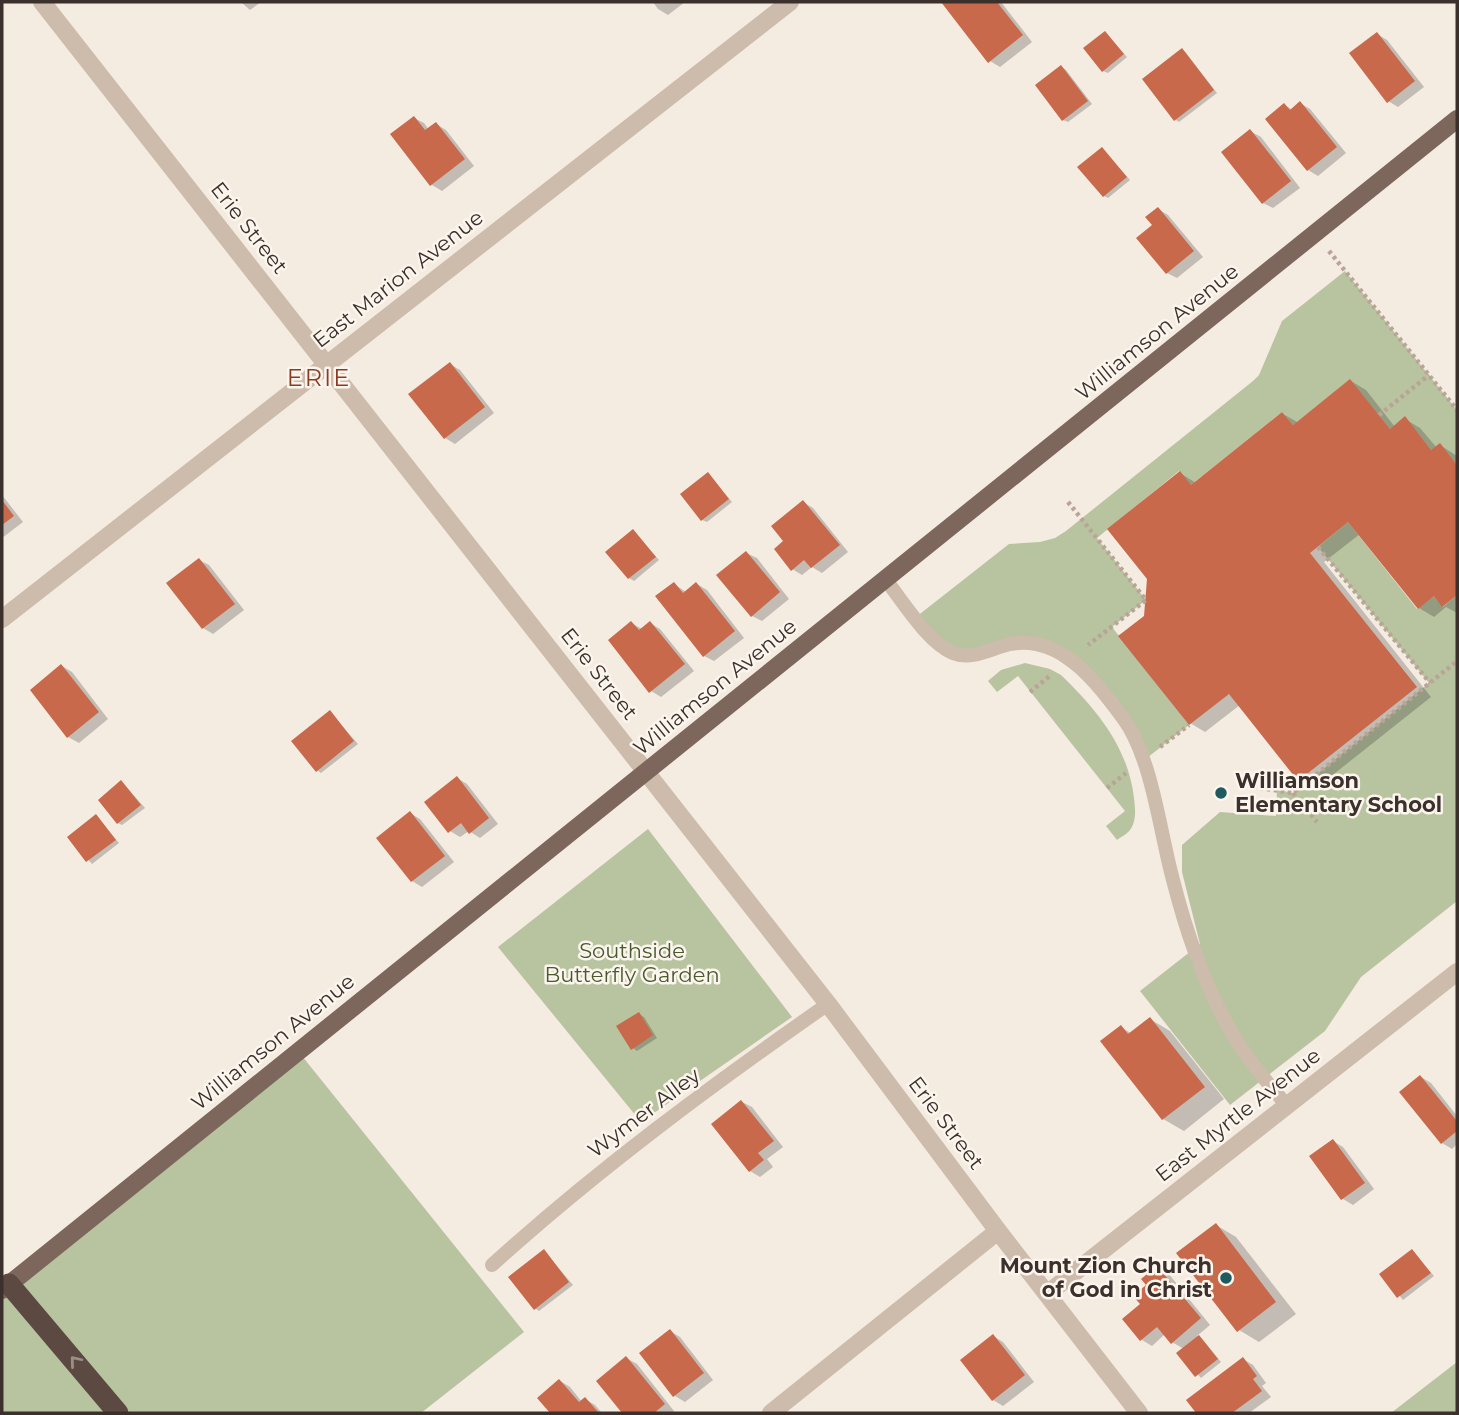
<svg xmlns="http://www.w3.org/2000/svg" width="1459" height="1415" viewBox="0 0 1459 1415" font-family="Montserrat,sans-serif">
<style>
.green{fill:#b8c4a0}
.shadow{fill:#0003}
.building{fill:#c8694b}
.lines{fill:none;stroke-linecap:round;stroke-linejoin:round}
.path{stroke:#b9a596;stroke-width:4.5;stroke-dasharray:3.5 3.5;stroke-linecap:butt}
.lane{stroke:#cdbbac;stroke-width:14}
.street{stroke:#cdbbac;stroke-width:18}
.primary{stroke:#7d675c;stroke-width:18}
.highway{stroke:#5c4a42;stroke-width:21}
.oneway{stroke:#9c8e87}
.poi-dot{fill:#1f5a5e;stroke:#fbf5ee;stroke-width:2.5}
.labels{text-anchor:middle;stroke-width:5;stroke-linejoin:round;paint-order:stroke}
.street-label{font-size:21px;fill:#3b302b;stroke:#fbf5ee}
.poi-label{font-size:21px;font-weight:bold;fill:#3b302b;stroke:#fbf5ee;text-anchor:start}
.park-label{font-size:21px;fill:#4a5a2e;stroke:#fbf5ee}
.quarter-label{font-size:24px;letter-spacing:2px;fill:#8c3b22;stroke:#fbf5ee}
</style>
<rect width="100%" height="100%" fill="#f4ebe1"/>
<!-- green -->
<path class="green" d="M 1345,271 L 1457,410 L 1457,465 L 1440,444 L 1431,450 L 1405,417 L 1390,429 L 1350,380 L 1293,425 L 1282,412 L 1191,485 L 1179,471 L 1097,538 L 1146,600 L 1112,627 L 1189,725 L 1143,761 L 1102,692 L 1037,644 L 956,654 L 916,617 L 1009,544 L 1040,542 L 1055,538 L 1066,531 L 1253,381 L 1259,375 L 1282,321 Z
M 1348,522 L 1417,609 L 1434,596 L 1443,607 L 1457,595 L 1457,901 L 1361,977 L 1325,1031 L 1230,1105 L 1140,991 L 1200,944 L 1182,872 L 1182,845 L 1220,812 L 1276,816 L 1277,790 L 1294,793 L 1429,683 L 1318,547 Z
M 1025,663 L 1050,669 L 1061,675 C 1097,710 1128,747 1134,798 C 1135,809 1137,820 1130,830 C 1127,834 1121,837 1117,840 L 1106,826 L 1125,811 L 1018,676 L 997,692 L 988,681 L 1001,670 Z
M 648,829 L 792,1017 L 641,1122 L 498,947 Z
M 298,1051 L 524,1332 L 421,1413 L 2,1413 L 2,1274 L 9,1283 Z
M 1457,1362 L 1457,1413 L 1391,1413 Z"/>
<!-- shadow -->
<path class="shadow" d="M 241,2 L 261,2 L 250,10 Z
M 653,2 L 685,2 L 668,15 L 658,9 Z
M 943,2 L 1001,2 L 1032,42 L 1000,67 L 990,61 Z
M 1105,33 L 1127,57 L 1108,73 L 1103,71 Z
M 1377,34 L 1387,40 L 1424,87 L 1398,107 L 1388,101 Z
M 1182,50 L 1186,53 L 1217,93 L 1179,122 L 1175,119 Z
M 1062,67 L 1066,70 L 1092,104 L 1068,122 L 1063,120 Z
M 1300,103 L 1310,109 L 1346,153 L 1318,176 L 1308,170 L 1284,105 L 1293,110 Z
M 414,118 L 424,123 L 429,130 L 436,124 L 446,130 L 474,166 L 442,191 L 432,185 L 392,135 Z
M 1250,131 L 1261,137 L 1300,188 L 1273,208 L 1263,203 Z
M 1102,149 L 1130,180 L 1108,198 L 1104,196 Z
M 1158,209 L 1168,215 L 1203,257 L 1177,278 L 1167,273 L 1154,225 Z
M 450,364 L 460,370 L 494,413 L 455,444 L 445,438 Z
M 1351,381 L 1366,390 L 1395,427 L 1405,419 L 1420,428 L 1437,448 L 1440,445 L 1457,456 L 1457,613 L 1446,607 L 1434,617 L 1419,608 L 1360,534 L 1324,562 L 1431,697 L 1315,789 L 1299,780 L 1240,705 L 1205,732 L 1190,723 L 1146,617 L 1180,473 L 1196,483 L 1283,414 L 1299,423 Z
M 708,474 L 732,502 L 707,522 L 702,520 Z
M 2,495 L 23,522 L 2,538 Z
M 803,502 L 813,508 L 848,552 L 822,573 L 812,567 L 802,575 L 792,569 L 786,541 Z
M 633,531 L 659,560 L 634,581 L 629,578 Z
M 746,553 L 757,558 L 789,599 L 762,621 L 752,616 Z
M 199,560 L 209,565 L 244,610 L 213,634 L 203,628 L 169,583 Z
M 674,584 L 686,592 L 697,584 L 707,590 L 744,638 L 714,661 L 704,656 Z
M 631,623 L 642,629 L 650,623 L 660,629 L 694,671 L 661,697 L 651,691 Z
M 62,666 L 72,672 L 108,719 L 79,743 L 68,737 Z
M 330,712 L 358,744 L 321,773 L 317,770 Z
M 457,778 L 467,784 L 498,824 L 480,838 L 469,831 L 460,837 L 450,831 Z
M 122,782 L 145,808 L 122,825 L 118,823 Z
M 410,813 L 420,819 L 454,862 L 422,887 L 412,881 Z
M 96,816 L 119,843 L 92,864 L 69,837 Z
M 639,1014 L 644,1017 L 657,1038 L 637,1051 L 633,1048 Z
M 1150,1019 L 1170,1031 L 1224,1099 L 1184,1131 L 1163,1119 L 1121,1027 L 1132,1034 Z
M 1421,1077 L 1431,1083 L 1457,1116 L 1457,1144 L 1452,1149 L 1442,1143 Z
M 742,1102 L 752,1107 L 783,1147 L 767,1159 L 773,1167 L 760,1177 L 750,1171 Z
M 1333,1141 L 1343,1147 L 1374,1189 L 1353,1205 L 1343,1199 Z
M 1216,1225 L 1236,1237 L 1296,1314 L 1259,1342 L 1239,1330 Z
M 544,1251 L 573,1285 L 539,1311 L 535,1308 Z
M 1412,1251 L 1434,1276 L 1403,1300 L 1382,1274 Z
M 1158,1268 L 1168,1273 L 1210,1325 L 1197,1336 L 1203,1340 L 1221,1362 L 1201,1378 L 1179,1354 L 1184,1349 L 1172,1342 L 1165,1334 L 1152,1346 L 1142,1340 L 1125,1319 L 1143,1305 L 1148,1285 Z
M 670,1331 L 680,1337 L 713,1380 L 685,1402 L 675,1396 L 641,1353 Z
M 993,1336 L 1003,1342 L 1034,1382 L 1003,1406 L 993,1400 L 962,1360 Z
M 626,1358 L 637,1364 L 674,1411 L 671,1413 L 625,1413 L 599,1381 Z
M 1243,1359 L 1253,1365 L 1266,1383 L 1262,1386 L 1271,1397 L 1249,1413 L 1198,1413 L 1188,1400 Z
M 560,1381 L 570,1387 L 582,1402 L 585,1399 L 595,1405 L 602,1413 L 552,1413 L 539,1398 Z"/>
<!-- building -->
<path class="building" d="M 941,2 L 997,2 L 1023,35 L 988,63 Z
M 1105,31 L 1124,54 L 1102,72 L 1083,48 Z
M 1377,32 L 1415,81 L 1387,103 L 1349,53 Z
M 1182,48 L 1214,90 L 1174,121 L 1142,79 Z
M 1061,65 L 1088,101 L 1062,121 L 1035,85 Z
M 1300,101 L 1337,147 L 1307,171 L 1265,119 L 1284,103 L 1290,110 Z
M 414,116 L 425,130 L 436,122 L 465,159 L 430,186 L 390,134 Z
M 1250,129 L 1291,181 L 1262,204 L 1221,152 Z
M 1102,147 L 1127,177 L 1103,197 L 1077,167 Z
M 1158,207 L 1194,251 L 1166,274 L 1136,238 L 1152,225 L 1145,217 Z
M 450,362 L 485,407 L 444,439 L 408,394 Z
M 1350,379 L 1390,429 L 1405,416 L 1431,450 L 1440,443 L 1457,465 L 1457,595 L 1442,607 L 1434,596 L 1418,609 L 1348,522 L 1310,553 L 1417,687 L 1298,781 L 1229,694 L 1189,725 L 1118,636 L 1144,616 L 1147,579 L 1107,529 L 1180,471 L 1191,485 L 1282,412 L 1293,425 Z
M 708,472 L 729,499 L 701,521 L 680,494 Z
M 2,500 L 14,516 L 2,525 Z
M 803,500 L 840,545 L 811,568 L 804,560 L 791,571 L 774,549 L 783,541 L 771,526 Z
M 633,529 L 656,557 L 628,579 L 605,552 Z
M 746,551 L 780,592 L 751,617 L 716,575 Z
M 199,558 L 235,604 L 202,629 L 166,583 Z
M 674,582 L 683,593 L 696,582 L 735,631 L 703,657 L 655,596 Z
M 631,621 L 639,630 L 650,621 L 685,664 L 649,693 L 608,640 Z
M 61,664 L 99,712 L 67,738 L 30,690 Z
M 330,710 L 354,741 L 316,772 L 291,741 Z
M 457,776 L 489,818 L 469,834 L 461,823 L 448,833 L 424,802 Z
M 121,780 L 141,805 L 117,824 L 98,800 Z
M 410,811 L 445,856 L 411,882 L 376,838 Z
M 96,814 L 116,840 L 86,862 L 67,837 Z
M 639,1012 L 653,1035 L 631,1050 L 616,1026 Z
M 1150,1017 L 1205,1087 L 1162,1120 L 1100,1041 L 1121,1025 L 1128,1034 Z
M 1420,1075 L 1457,1121 L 1457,1131 L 1441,1144 L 1399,1092 Z
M 741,1100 L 774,1141 L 758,1153 L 764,1160 L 749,1172 L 711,1124 Z
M 1333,1139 L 1365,1183 L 1341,1200 L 1309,1156 Z
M 1216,1223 L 1276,1302 L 1237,1332 L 1176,1253 Z
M 544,1249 L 569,1282 L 534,1310 L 508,1277 Z
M 1412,1249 L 1431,1273 L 1397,1298 L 1379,1274 Z
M 1157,1266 L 1201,1318 L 1171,1344 L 1157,1327 L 1140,1341 L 1122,1319 L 1140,1304 L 1133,1296 L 1146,1285 L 1141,1279 Z
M 670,1329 L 704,1373 L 673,1397 L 639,1353 Z
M 993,1334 L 1025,1375 L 992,1401 L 960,1360 Z
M 1199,1335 L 1218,1359 L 1195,1377 L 1176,1353 Z
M 626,1356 L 665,1404 L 654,1413 L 622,1413 L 596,1381 Z
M 1243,1357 L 1257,1376 L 1253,1379 L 1262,1391 L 1232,1413 L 1196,1413 L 1186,1400 Z
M 559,1379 L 579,1402 L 585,1397 L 599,1413 L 550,1413 L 537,1398 Z"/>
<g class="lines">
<!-- path -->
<path class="path" d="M 1329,251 L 1457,410
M 1379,415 L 1429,375
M 1068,502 L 1146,600 L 1088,645
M 1318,547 L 1430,683
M 1030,692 L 1051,675
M 1160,747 L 1189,725
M 1253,787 L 1293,793 L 1457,661
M 1107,788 L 1126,773
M 1293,793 L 1317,822"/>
<!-- lane -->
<path class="lane" d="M 885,579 C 903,601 927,642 953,653 C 972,661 992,648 1010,644 C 1061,634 1096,682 1123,718 C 1152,757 1160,833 1173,880 C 1187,935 1205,989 1235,1038 C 1249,1062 1269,1084 1287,1106
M 492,1265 C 598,1169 712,1085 828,1004"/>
<!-- street -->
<path class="street" d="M 42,2 L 828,1004 L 998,1231 L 1139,1413
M 2,619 L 790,2
M 1047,1294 L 1457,972
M 771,1413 L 998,1231"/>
<!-- primary -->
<path class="primary" d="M 2,1290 L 1457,119"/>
<!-- highway -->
<path class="highway" d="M 9,1284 L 118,1413"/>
</g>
<!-- one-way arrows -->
<defs><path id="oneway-chevron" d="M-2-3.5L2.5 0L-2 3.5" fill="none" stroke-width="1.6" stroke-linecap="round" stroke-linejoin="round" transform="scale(1.75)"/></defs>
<use class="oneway" href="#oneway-chevron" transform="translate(75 1361) rotate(-130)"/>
<!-- markers -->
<g class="poi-dot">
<circle cx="1221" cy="793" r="7"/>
<circle cx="1226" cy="1278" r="7"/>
</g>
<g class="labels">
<!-- street labels -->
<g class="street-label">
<text transform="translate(249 228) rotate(52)" y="7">Erie Street</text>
<text transform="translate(398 279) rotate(-38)" y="7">East Marion Avenue</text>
<text transform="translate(1157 332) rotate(-39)" y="7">Williamson Avenue</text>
<text transform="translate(599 674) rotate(52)" y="7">Erie Street</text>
<text transform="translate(715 687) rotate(-39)" y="7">Williamson Avenue</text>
<text transform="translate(273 1042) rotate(-39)" y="7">Williamson Avenue</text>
<text transform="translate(644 1113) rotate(-37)" y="7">Wymer Alley</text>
<text transform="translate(1238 1115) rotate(-38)" y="7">East Myrtle Avenue</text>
<text transform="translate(946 1123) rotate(53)" y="7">Erie Street</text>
</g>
<!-- poi labels -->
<g class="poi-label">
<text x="1235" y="788">Williamson<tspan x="1235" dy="24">Elementary School</tspan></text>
<text x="1212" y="1273" text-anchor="end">Mount Zion Church<tspan x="1212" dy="24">of God in Christ</tspan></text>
</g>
<!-- park labels -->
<g class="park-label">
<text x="632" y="958">Southside<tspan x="632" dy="24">Butterfly Garden</tspan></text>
</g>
<!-- quarter labels -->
<g class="quarter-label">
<text x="319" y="386">ERIE</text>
</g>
</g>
<!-- border -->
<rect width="1459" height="1415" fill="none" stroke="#3b302b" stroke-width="7"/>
</svg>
